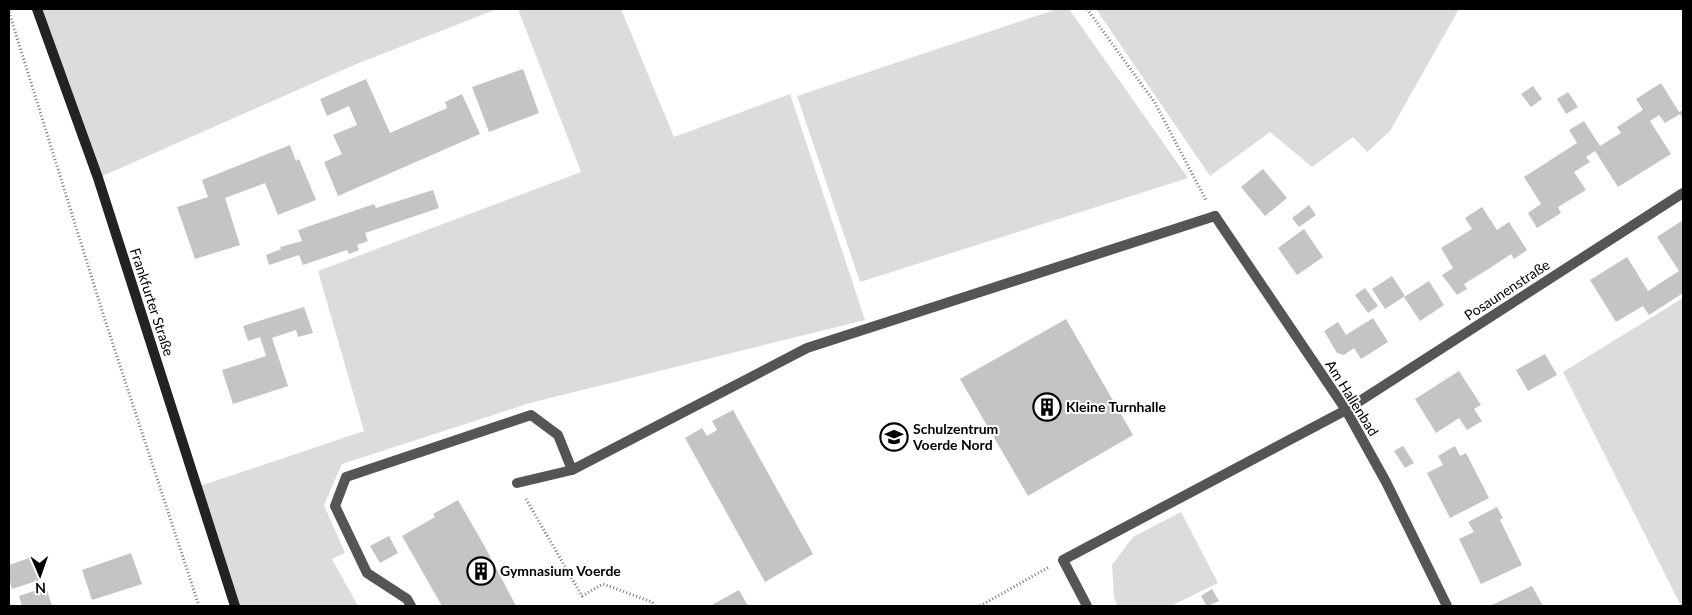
<svg xmlns="http://www.w3.org/2000/svg" width="1692" height="615" viewBox="0 0 1692 615" font-family="Lato,sans-serif">
<style>
.green{fill:#dcdcdc}
.building{fill:#c4c4c4}
.lines{fill:none;stroke-linecap:round;stroke-linejoin:round}
.path{stroke:#777;stroke-width:3;stroke-dasharray:1 2.5;stroke-linecap:butt}
.service{stroke:#555;stroke-width:10}
.minor{stroke:#555;stroke-width:10}
.secondary{stroke:#222;stroke-width:10}
.labels{text-anchor:middle;stroke-width:4;stroke-linejoin:round;paint-order:stroke}
.street-label{font-size:14px;fill:#000;stroke:#fff}
.poi-label{font-size:14px;font-weight:bold;fill:#000;stroke:#fff;text-anchor:start}
</style>
<rect width="100%" height="100%" fill="#fff"/>
<!-- green -->
<path class="green" d="M 37,9 L 497,9 L 354,65 L 98,178 Z
M 518,9 L 621,9 L 674,137 L 790,94 L 865,320 L 530,403 L 342,464 L 324,505 L 345,553 L 332,559 L 358,606 L 236,606 L 197,487 L 364,431 L 318,271 L 581,172 Z
M 1057,9 L 1069,9 L 1188,178 L 860,282 L 797,96 Z
M 1096,9 L 1459,9 L 1390,131 L 1367,152 L 1353,137 L 1312,167 L 1270,132 L 1210,176 Z
M 1683,298 L 1683,606 L 1681,606 L 1563,372 Z
M 1181,512 L 1218,583 L 1171,606 L 1118,606 L 1114,598 L 1112,565 L 1133,537 Z"/>
<!-- building -->
<path class="building" d="M 523,69 L 539,113 L 489,132 L 472,87 Z
M 366,79 L 390,133 L 447,108 L 445,102 L 462,94 L 480,134 L 338,196 L 324,162 L 342,154 L 333,135 L 357,125 L 349,106 L 327,116 L 320,99 Z
M 1661,83 L 1679,112 L 1683,110 L 1683,119 L 1680,114 L 1665,123 L 1659,115 L 1650,121 L 1671,154 L 1618,187 L 1595,151 L 1586,157 L 1590,162 L 1574,172 L 1586,190 L 1558,207 L 1561,213 L 1537,228 L 1528,213 L 1541,204 L 1524,177 L 1577,143 L 1569,130 L 1584,121 L 1600,146 L 1621,133 L 1617,127 L 1643,110 L 1636,99 Z
M 1533,86 L 1542,99 L 1531,107 L 1521,94 Z
M 1568,92 L 1578,107 L 1566,114 L 1557,99 Z
M 290,145 L 296,161 L 299,159 L 316,200 L 278,215 L 265,183 L 225,198 L 240,245 L 195,259 L 177,207 L 208,197 L 202,180 Z
M 1263,169 L 1287,198 L 1265,216 L 1241,187 Z
M 433,190 L 439,208 L 365,233 L 368,241 L 357,245 L 359,250 L 349,254 L 347,250 L 303,265 L 299,255 L 269,265 L 266,255 L 281,249 L 280,247 L 302,241 L 298,230 L 374,204 L 376,208 Z
M 1309,205 L 1316,215 L 1299,227 L 1292,218 Z
M 1482,207 L 1497,230 L 1509,222 L 1527,250 L 1514,259 L 1511,254 L 1490,268 L 1464,284 L 1467,289 L 1457,295 L 1442,275 L 1453,268 L 1441,248 L 1472,229 L 1465,218 Z
M 1683,220 L 1683,271 L 1682,272 L 1683,274 L 1683,293 L 1649,315 L 1643,306 L 1616,322 L 1590,280 L 1627,257 L 1648,291 L 1679,271 L 1657,237 Z
M 1304,229 L 1323,257 L 1297,275 L 1278,248 Z
M 1392,276 L 1405,296 L 1385,309 L 1372,289 Z
M 1429,281 L 1444,305 L 1420,321 L 1404,297 Z
M 1365,288 L 1378,306 L 1368,313 L 1355,295 Z
M 304,307 L 313,333 L 298,337 L 296,330 L 272,338 L 288,386 L 233,404 L 222,370 L 266,356 L 260,337 L 248,341 L 243,326 Z
M 1373,318 L 1388,342 L 1361,359 L 1354,348 L 1344,355 L 1337,353 L 1324,331 L 1338,322 L 1346,335 Z
M 1066,319 L 1133,435 L 1028,496 L 960,379 Z
M 1545,354 L 1557,375 L 1528,391 L 1516,370 Z
M 1459,371 L 1481,405 L 1474,409 L 1482,421 L 1467,430 L 1459,418 L 1436,433 L 1415,399 Z
M 733,410 L 813,554 L 765,582 L 685,438 L 702,428 L 707,436 L 717,430 L 712,421 Z
M 1403,446 L 1414,463 L 1405,468 L 1394,451 Z
M 1455,446 L 1460,456 L 1466,453 L 1489,498 L 1450,518 L 1427,473 L 1443,465 L 1438,456 Z
M 458,500 L 485,547 L 516,606 L 442,606 L 402,536 L 435,517 L 433,514 Z
M 1497,507 L 1503,518 L 1500,520 L 1522,565 L 1481,584 L 1459,539 L 1474,532 L 1468,522 Z
M 389,536 L 398,553 L 380,563 L 370,546 Z
M 131,553 L 142,584 L 92,600 L 82,570 Z
M 32,557 L 40,580 L 12,589 L 9,577 L 9,565 Z
M 1532,586 L 1543,606 L 1490,606 Z
M 46,587 L 52,606 L 22,606 L 19,596 Z
M 1212,589 L 1219,601 L 1207,606 L 1201,596 Z
M 739,590 L 748,606 L 710,606 Z"/>
<g class="lines">
<!-- path -->
<path class="path" d="M 1087,9 L 1155,103 L 1206,200
M 9,12 L 105,320 L 199,606
M 526,499 L 582,596 L 603,584 L 652,602 L 655,606
M 980,606 L 1049,567"/>
<!-- service -->
<path class="service" d="M 517,483 L 572,470 L 807,348 L 1215,216
M 411,606 L 407,599 L 367,573 L 335,506 L 346,477 L 531,415 L 558,435 L 572,470
M 1087,606 L 1063,560 L 1346,410"/>
<!-- minor -->
<path class="minor" d="M 1215,216 L 1346,410 L 1386,482 L 1447,606
M 1346,410 L 1683,193"/>
<!-- secondary -->
<path class="secondary" d="M 37,9 L 98,178 L 235,606"/>
</g>
<!-- icons -->
<defs>
<g id="building-ring" transform="scale(1.4375)"><circle r="9.5" fill="#fff" stroke="#000" stroke-width="1.5"/><path d="M-4-6H4V6H1V3H-1V6H-4ZM-2.5-4.3h1.7v1.8h-1.7ZM.8-4.3h1.7v1.8H.8ZM-2.5-1h1.7V.8h-1.7ZM.8-1h1.7V.8H.8Z" fill="#000"/></g>
<g id="school-ring" transform="scale(1.4375)"><circle r="9.5" fill="#fff" stroke="#000" stroke-width="1.5"/><path d="M0-5L7-2L0 1L-7-2ZM-4 1L0 2.5L4 1V4Q0 6-4 4Z" fill="#000"/></g>
</defs>
<g fill-rule="evenodd">
<use href="#building-ring" x="1047" y="407"/>
<use href="#school-ring" x="894" y="437"/>
<use href="#building-ring" x="481" y="571"/>
</g>
<g class="labels">
<!-- street labels -->
<g class="street-label">
<text transform="translate(1507 290) rotate(-33)" y="5">Posaunenstraße</text>
<text transform="translate(152 302) rotate(72)" y="5">Frankfurter Straße</text>
<text transform="translate(1352 398) rotate(58)" y="5">Am Hallenbad</text>
</g>
<!-- poi labels -->
<g class="poi-label">
<text x="1066" y="412">Kleine Turnhalle</text>
<text x="913" y="434">Schulzentrum<tspan x="913" dy="16">Voerde Nord</tspan></text>
<text x="500" y="576">Gymnasium Voerde</text>
</g>
</g>
<!-- border -->
<rect width="1692" height="615" fill="none" stroke="#000000" stroke-width="20"/>
<!-- north arrow -->
<g transform="translate(40 575) rotate(178)" stroke="#ffffff" stroke-width="4" paint-order="stroke">
<path d="M0-4L9 19L0 12L-9 19Z" fill="#000000"/>
<text y="-8" font-size="14" font-weight="bold" text-anchor="middle" fill="#000000">N</text>
</g>
</svg>
